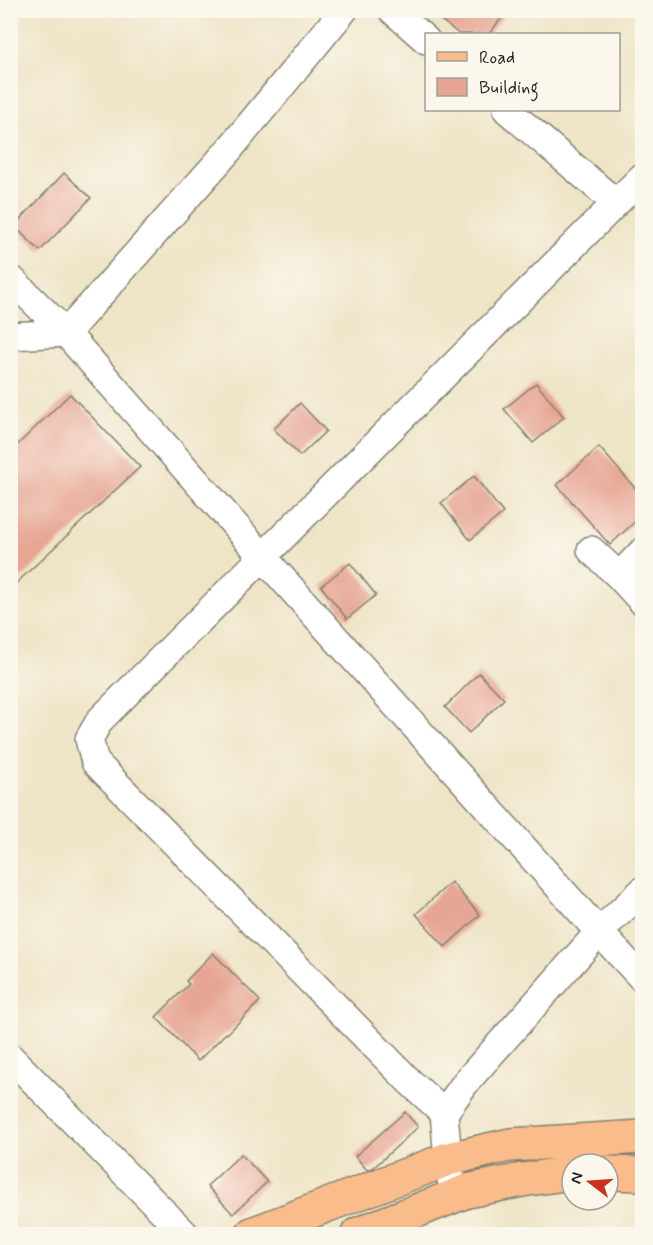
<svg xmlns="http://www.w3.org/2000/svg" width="653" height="1245" viewBox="0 0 653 1245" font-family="Mynerve,sans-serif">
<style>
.building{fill:#e7a694}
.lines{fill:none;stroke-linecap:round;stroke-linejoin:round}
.minor-casing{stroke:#858071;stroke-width:30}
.primary-casing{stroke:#858071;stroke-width:36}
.minor{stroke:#fff;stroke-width:27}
.primary{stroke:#f9bc8a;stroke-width:33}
</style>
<rect width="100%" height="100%" fill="#fbf7ec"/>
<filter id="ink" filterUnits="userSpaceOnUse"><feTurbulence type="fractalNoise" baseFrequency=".0167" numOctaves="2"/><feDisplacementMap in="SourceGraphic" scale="12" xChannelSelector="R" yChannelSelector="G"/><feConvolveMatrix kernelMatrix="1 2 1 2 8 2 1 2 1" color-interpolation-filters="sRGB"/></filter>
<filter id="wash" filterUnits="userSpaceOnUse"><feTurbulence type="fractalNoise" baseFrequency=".008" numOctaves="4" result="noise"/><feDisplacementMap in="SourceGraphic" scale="24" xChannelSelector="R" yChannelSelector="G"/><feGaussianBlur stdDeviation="1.35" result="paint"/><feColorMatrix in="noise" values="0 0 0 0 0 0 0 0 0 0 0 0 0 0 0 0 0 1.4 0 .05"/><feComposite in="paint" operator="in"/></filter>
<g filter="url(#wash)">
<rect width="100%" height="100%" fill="#eee4c6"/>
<g id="blocks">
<!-- building -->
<path class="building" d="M 428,10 L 508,10 L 489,34 L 459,34 Z
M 64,173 L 91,198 L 40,251 L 14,226 Z
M 536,383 L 564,417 L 533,443 L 504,409 Z
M 70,394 L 140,467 L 10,589 L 10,452 Z
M 300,403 L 326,431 L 300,456 L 274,429 Z
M 599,447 L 642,496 L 642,515 L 610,545 L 557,485 Z
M 474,476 L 503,513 L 470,540 L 441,503 Z
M 350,563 L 376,595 L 347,619 L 321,586 Z
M 479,673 L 504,699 L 469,733 L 445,707 Z
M 451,882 L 480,915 L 445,947 L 416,914 Z
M 213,953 L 260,1001 L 227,1034 L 226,1033 L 198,1061 L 156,1017 L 189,984 L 186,981 Z
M 405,1112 L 418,1127 L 373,1168 L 367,1170 L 355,1156 Z
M 241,1154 L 267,1182 L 233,1214 L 207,1186 Z"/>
</g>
</g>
<g filter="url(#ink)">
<use href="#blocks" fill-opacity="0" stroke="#858071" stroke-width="1.5"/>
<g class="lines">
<!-- minor casing -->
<g class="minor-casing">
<path id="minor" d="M 392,10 L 426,40
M 507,110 L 616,203
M 10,278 L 66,333 L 263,557 L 599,932 L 642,978
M 10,336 L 66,333 L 228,151 L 344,10
M 591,550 L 619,576 L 642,601
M 619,576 L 642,552
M 10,1057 L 185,1234
M 444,1113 L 410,1082 L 95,762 L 89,739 L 100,720 L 642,177
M 454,1196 L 448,1159 L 444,1113 L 466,1082 L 599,932 L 642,891"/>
</g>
<!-- primary casing -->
<g class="primary-casing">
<path id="primary" d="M 608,1173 L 642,1174
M 252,1234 L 448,1159 L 510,1145 L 642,1137
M 358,1234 L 467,1191 L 522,1180 L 572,1173"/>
</g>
<!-- minor -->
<use href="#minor" class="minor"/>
<!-- primary -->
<use href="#primary" class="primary"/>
</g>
</g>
<!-- margin -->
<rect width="653" height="1245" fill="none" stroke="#fbf7ec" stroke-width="36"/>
<!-- legend -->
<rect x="425" y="33" width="195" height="78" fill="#fbf7ec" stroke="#a29f99" stroke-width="1.5"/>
<rect x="437" y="52" width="30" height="9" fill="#f9bc8a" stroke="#a29f99" stroke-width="1.5"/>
<text x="479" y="63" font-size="18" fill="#1c1c1c">Road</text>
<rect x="437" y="78" width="30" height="18" fill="#e7a694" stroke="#a29f99" stroke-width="1.5"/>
<text x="479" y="93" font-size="18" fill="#1c1c1c">Building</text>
<!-- north arrow -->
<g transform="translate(590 1182) rotate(287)"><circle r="28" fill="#fbf7ec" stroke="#a29f99" stroke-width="1.5"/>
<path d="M0-4.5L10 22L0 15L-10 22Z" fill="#c8321e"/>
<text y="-9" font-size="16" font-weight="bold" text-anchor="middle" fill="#1c1c1c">N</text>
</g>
</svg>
